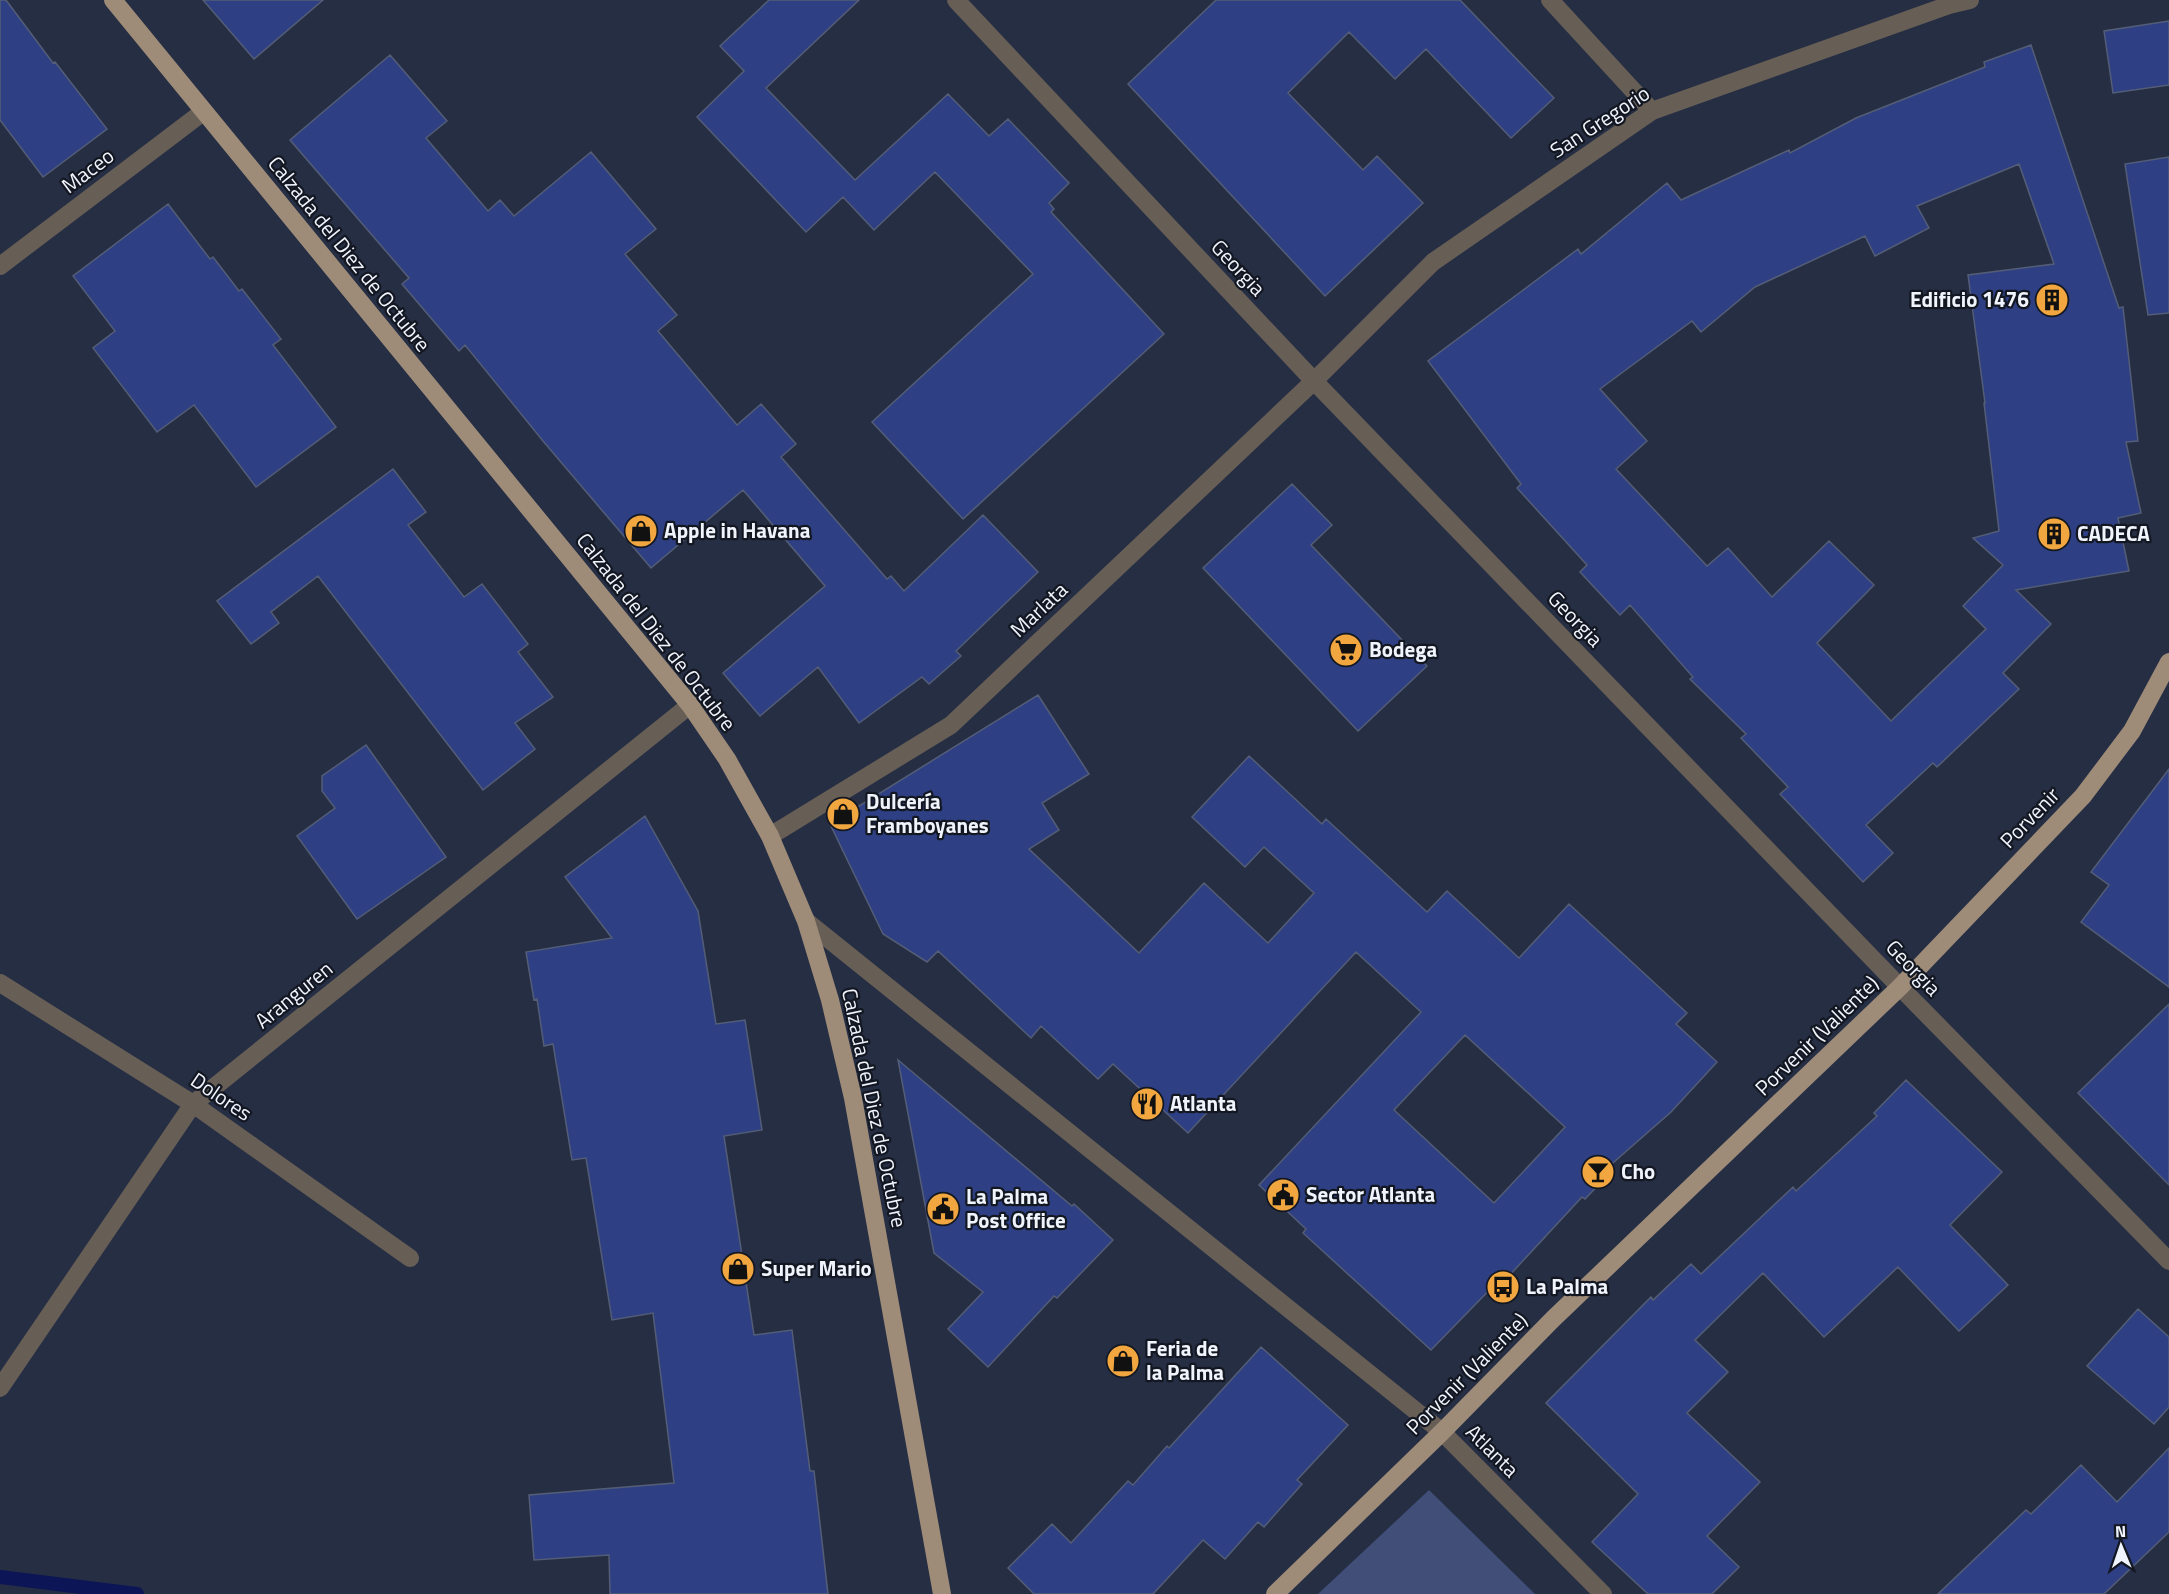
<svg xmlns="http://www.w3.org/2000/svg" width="2169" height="1594" viewBox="0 0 2169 1594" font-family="'Titillium Web',sans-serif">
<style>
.green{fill:#414f78}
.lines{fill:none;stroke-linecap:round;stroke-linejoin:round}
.stream{stroke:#0c1555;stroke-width:14}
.building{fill:#2e4083;stroke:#545d76;stroke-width:1.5;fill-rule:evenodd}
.minor{stroke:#675e55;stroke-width:18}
.major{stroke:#9e8c78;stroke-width:18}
.labels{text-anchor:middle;stroke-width:4.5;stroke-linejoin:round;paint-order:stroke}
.street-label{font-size:21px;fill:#f0f4fd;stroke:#131721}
.poi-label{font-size:21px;font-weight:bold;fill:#f0f4fd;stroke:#131721;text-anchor:start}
</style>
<rect width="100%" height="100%" fill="#262e44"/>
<!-- green -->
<path class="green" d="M 1429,1490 L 1535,1594 L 1318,1594 Z"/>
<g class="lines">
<!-- stream -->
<path class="stream" d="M 0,1577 L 137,1594"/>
</g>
<!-- building -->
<path class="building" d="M 0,0 L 6,0 L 53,63 L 55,62 L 107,129 L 43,177 L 0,120 Z
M 203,0 L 323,0 L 254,59 Z
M 769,0 L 859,0 L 766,88 L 855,180 L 948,94 L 989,136 L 1008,119 L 1069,183 L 1049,203 L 1054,209 L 1051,212 L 1164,334 L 963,519 L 872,422 L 1033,274 L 935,172 L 874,230 L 843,197 L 806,232 L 697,117 L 744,71 L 720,46 Z
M 1216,0 L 1460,0 L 1554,98 L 1511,138 L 1426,49 L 1395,79 L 1349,32 L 1288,93 L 1363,170 L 1377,156 L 1423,203 L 1325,296 L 1128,84 Z
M 2169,21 L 2169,85 L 2113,93 L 2104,31 Z
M 2031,45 L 2119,308 L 2123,307 L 2138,441 L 2126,442 L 2141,513 L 2118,518 L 2129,571 L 2016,590 L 2051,624 L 2003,673 L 2019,689 L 1937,767 L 1933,763 L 1866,825 L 1893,853 L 1863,882 L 1780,794 L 1788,787 L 1741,738 L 1746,734 L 1690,679 L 1693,677 L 1630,605 L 1620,615 L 1580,572 L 1587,565 L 1517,488 L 1521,484 L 1428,361 L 1578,249 L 1581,254 L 1667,183 L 1681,200 L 1789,150 L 1790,153 L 1856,118 L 1985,67 L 1984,62 ZM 2019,164 L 2054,264 L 1968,275 L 1985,403 L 1984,403 L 1999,531 L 1973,538 L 2003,565 L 1963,606 L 1986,629 L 1891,721 L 1817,643 L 1874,585 L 1829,541 L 1772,597 L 1728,548 L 1707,566 L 1616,469 L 1647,441 L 1600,389 L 1692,321 L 1701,332 L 1755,287 L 1865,236 L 1875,256 L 1929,228 L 1917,206 Z
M 390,55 L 447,121 L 426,138 L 488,211 L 500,200 L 514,216 L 591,152 L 656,229 L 625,254 L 677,315 L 658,331 L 737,425 L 761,404 L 796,444 L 781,457 L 887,579 L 891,576 L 904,591 L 983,515 L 1038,572 L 956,651 L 961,656 L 929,684 L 922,677 L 859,723 L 818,667 L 760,716 L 723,673 L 825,586 L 743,490 L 651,568 L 543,441 L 465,345 L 459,351 L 402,284 L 409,278 L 290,140 Z
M 2169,157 L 2169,313 L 2148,315 L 2125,164 Z
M 168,204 L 210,259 L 213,257 L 239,291 L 242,289 L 281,339 L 273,345 L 336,427 L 256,487 L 194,405 L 157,432 L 93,348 L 115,331 L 73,276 Z
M 393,469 L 426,512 L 408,525 L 464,597 L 482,584 L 528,644 L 518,652 L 553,697 L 515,723 L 535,749 L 483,790 L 318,576 L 271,612 L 279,623 L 251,644 L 217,601 Z
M 1292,484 L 1332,525 L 1311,545 L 1427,666 L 1358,731 L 1203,568 Z
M 1038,695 L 1089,774 L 1042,803 L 1059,830 L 1029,849 L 1139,953 L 1204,883 L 1268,943 L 1314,893 L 1264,847 L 1245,867 L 1192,817 L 1249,756 L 1322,824 L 1326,819 L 1427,912 L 1447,891 L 1519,958 L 1569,904 L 1687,1013 L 1676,1024 L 1717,1062 L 1671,1112 L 1606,1169 L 1610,1173 L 1585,1199 L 1582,1197 L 1507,1278 L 1504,1275 L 1431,1350 L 1303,1233 L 1306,1229 L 1259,1185 L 1421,1012 L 1356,952 L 1188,1133 L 1113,1064 L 1098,1079 L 1041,1026 L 1031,1038 L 938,951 L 927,962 L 883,934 L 830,824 ZM 1465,1035 L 1565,1127 L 1494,1203 L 1394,1110 Z
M 366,745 L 446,857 L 357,919 L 297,836 L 335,808 L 322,791 L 322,776 Z
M 2169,769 L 2169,987 L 2081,922 L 2109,885 L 2091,872 Z
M 645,816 L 698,911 L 716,1024 L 745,1020 L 762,1130 L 724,1136 L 754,1335 L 792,1330 L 810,1471 L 814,1471 L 828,1594 L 610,1594 L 609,1555 L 534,1560 L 529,1495 L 674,1483 L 653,1313 L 612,1320 L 586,1158 L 572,1160 L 553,1044 L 544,1046 L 537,999 L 534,1000 L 526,952 L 612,938 L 565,877 Z
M 2169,1004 L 2169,1185 L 2078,1093 Z
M 898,1060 L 1072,1206 L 1074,1204 L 1113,1240 L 1057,1298 L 1054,1296 L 988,1367 L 948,1329 L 983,1292 L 934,1253 Z
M 1906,1080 L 2002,1172 L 1950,1225 L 2008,1285 L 1959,1331 L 1898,1267 L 1824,1337 L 1763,1273 L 1695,1340 L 1728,1372 L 1687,1413 L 1760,1482 L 1707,1536 L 1739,1567 L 1712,1594 L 1648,1594 L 1592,1542 L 1638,1494 L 1546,1403 L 1651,1297 L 1653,1300 L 1691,1264 L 1701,1274 L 1793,1187 L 1796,1191 L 1877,1116 L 1874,1113 Z
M 2138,1309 L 2169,1337 L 2169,1407 L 2154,1424 L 2087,1366 Z
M 1261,1347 L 1348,1425 L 1297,1480 L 1302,1484 L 1264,1527 L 1258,1522 L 1225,1559 L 1203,1540 L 1153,1594 L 1034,1594 L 1008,1568 L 1052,1524 L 1071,1543 L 1128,1481 L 1133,1485 L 1167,1446 L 1169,1448 Z
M 2169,1448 L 2169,1532 L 2104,1594 L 1938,1594 L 2026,1510 L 2031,1514 L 2081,1465 L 2117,1502 Z"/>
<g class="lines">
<!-- minor -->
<path class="minor" d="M 956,0 L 1314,381 L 1900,987 L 2169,1261
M 1550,0 L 1652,111
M 0,266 L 203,112
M 770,836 L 951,725 L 1314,381 L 1433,262 L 1652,111 L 1949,5 L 1970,0
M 806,921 L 1442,1432 L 1603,1594
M 0,983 L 193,1104 L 410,1258
M 0,1388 L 193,1104 L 690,705"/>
<!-- major -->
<path class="major" d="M 113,0 L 690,705 L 727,759 L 770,836 L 806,921 L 830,1000 L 853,1098 L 942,1594
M 1275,1594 L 1442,1432 L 1553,1319 L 1900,987 L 2083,796 L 2132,731 L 2169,662"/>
</g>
<!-- icons -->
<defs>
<g id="building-disc" transform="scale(1.725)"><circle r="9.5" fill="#f1a63f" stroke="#131721"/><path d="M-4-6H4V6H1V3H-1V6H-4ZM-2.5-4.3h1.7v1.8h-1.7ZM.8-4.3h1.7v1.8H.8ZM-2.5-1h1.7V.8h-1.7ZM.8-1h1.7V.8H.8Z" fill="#111"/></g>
<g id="shop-disc" transform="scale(1.725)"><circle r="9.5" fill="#f1a63f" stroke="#131721"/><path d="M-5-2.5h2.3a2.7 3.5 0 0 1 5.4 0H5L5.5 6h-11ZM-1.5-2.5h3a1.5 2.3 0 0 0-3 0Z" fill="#111"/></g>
<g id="supermarket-disc" transform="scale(1.725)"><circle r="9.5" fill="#f1a63f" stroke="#131721"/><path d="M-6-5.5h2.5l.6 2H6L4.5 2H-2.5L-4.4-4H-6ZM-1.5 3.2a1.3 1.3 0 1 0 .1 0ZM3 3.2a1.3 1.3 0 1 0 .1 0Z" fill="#111"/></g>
<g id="restaurant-disc" transform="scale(1.725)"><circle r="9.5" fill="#f1a63f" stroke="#131721"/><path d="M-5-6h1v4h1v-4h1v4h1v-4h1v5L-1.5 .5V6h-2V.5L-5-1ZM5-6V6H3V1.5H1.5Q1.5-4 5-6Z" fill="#111"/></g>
<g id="bar-disc" transform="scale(1.725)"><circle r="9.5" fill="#f1a63f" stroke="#131721"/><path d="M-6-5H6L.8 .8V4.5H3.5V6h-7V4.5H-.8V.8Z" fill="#111"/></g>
<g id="civic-disc" transform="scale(1.725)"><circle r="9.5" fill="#f1a63f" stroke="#131721"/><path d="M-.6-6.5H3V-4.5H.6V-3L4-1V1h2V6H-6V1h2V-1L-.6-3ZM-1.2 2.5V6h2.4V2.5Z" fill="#111"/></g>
<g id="bus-disc" transform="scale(1.725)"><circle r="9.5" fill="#f1a63f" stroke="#131721"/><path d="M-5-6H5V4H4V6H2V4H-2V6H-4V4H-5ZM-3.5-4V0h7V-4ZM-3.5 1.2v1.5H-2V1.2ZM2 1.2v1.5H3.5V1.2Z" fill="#111"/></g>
</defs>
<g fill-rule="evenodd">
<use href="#building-disc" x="2052" y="300"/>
<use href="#shop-disc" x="641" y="531"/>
<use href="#building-disc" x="2054" y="534"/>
<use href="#supermarket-disc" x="1346" y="650"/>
<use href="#shop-disc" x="843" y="814"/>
<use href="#restaurant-disc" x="1147" y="1104"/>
<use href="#bar-disc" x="1598" y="1172"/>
<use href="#civic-disc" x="1283" y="1195"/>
<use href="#civic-disc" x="943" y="1209"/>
<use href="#shop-disc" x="738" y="1269"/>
<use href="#bus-disc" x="1503" y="1287"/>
<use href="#shop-disc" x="1123" y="1361"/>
</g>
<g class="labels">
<!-- street labels -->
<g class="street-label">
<text transform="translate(1600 122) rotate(-33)" y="7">San Gregorio</text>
<text transform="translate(88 171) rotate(-37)" y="7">Maceo</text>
<text transform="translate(349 254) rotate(51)" y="7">Calzada del Diez de Octubre</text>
<text transform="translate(1238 268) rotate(47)" y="7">Georgia</text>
<text transform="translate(1039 610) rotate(-43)" y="7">Marlata</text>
<text transform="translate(1575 619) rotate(46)" y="7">Georgia</text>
<text transform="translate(656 632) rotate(52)" y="7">Calzada del Diez de Octubre</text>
<text transform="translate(2030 818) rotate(-46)" y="7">Porvenir</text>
<text transform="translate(1913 968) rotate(46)" y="7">Georgia</text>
<text transform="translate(294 995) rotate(-39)" y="7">Aranguren</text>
<text transform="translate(1817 1036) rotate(-44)" y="7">Porvenir (Valiente)</text>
<text transform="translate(221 1097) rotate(34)" y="7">Dolores</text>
<text transform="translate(874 1108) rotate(78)" y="7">Calzada del Diez de Octubre</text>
<text transform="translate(1467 1374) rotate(-45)" y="7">Porvenir (Valiente)</text>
<text transform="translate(1492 1451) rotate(45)" y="7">Atlanta</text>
</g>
<!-- poi labels -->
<g class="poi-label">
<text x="2029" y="307" text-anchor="end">Edificio 1476</text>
<text x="664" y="538">Apple in Havana</text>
<text x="2077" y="541">CADECA</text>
<text x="1369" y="657">Bodega</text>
<text x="866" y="809">Dulcería<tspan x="866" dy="24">Framboyanes</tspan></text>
<text x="1170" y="1111">Atlanta</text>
<text x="1621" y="1179">Cho</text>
<text x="1306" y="1202">Sector Atlanta</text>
<text x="966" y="1204">La Palma<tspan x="966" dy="24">Post Office</tspan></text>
<text x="761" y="1276">Super Mario</text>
<text x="1526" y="1294">La Palma</text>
<text x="1146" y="1356">Feria de<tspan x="1146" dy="24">la Palma</tspan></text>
</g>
</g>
<!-- north arrow -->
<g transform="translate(2121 1546) rotate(358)" stroke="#131721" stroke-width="4.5" paint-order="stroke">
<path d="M0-4.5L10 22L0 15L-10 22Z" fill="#f0f4fd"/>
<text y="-9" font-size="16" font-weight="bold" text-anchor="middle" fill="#f0f4fd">N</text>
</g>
</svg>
